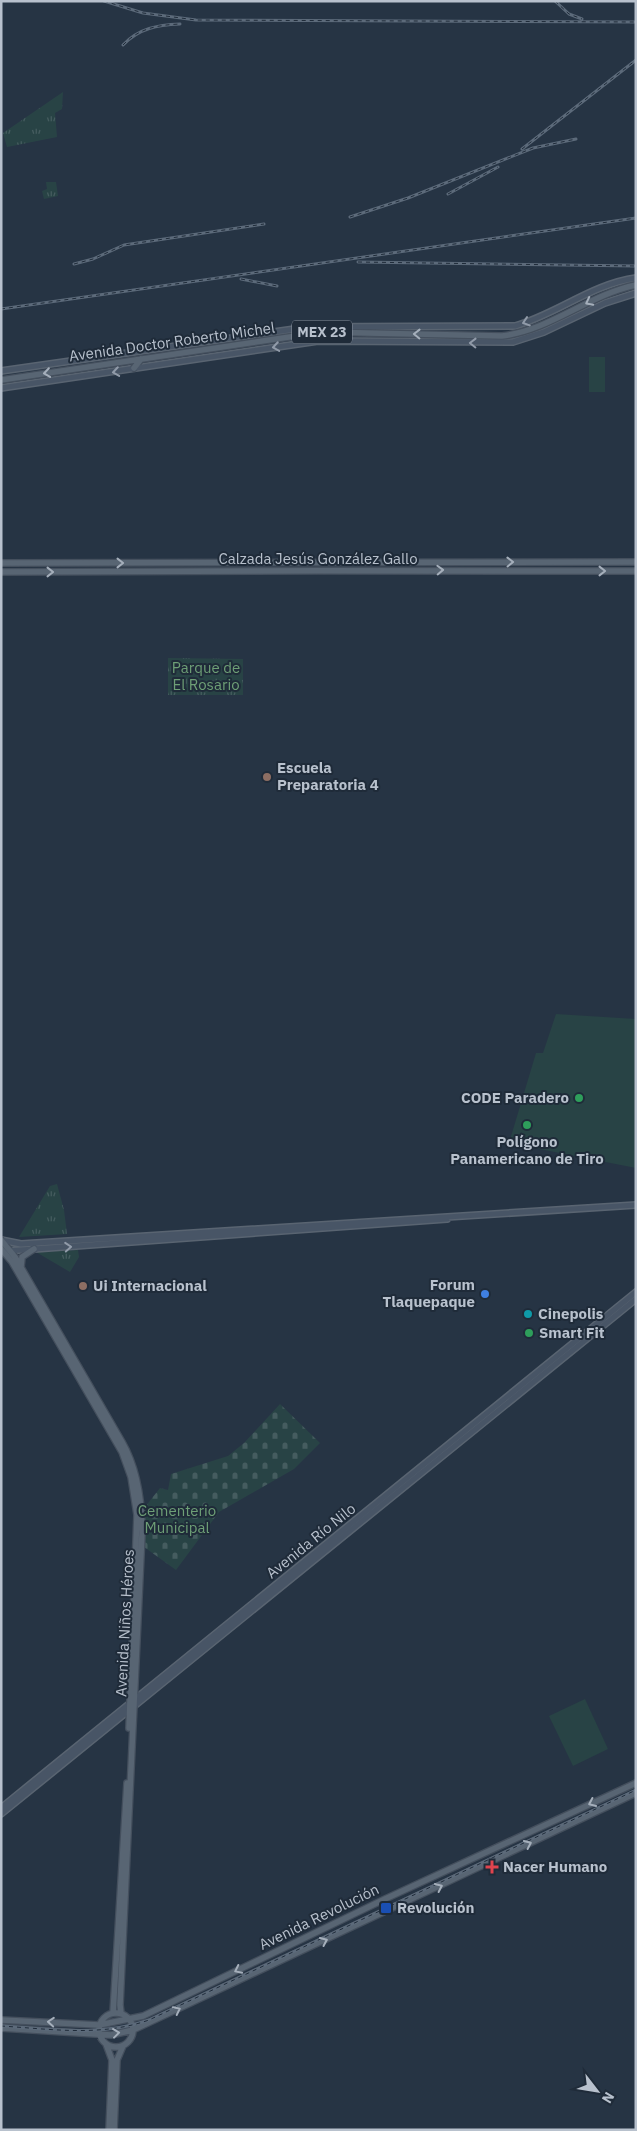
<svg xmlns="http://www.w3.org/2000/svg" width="637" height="2131" viewBox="0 0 637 2131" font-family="'IBM Plex Sans',sans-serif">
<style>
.cemetery{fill:url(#cemetery-stones)}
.park{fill:url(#park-tufts)}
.pitch{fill:#284345}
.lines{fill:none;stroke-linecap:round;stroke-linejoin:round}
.secondary-casing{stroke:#596471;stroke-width:8}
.primary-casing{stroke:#444f5d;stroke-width:8}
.secondary{stroke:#485566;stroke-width:5}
.primary{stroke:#586573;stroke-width:5.5}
.rail-casing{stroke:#5c6a7a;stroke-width:3}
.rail{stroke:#1f2b39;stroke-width:1;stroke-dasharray:4;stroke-linecap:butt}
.oneway{stroke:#a5afbb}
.oneway2{stroke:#919ba9}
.education-dot{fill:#8d6e63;stroke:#1f2b39;stroke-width:2}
.leisure-dot{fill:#2e9e5b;stroke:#1f2b39;stroke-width:2}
.shop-dot{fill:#3f7fe0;stroke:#1f2b39;stroke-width:2}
.culture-dot{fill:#0f9aa8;stroke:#1f2b39;stroke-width:2}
.health-dot{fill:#e0444e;stroke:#1f2b39;stroke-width:2}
.transit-dot{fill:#1a4fb4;stroke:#1f2b39;stroke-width:2}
.labels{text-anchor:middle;stroke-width:4;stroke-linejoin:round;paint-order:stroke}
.shield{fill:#1f2b39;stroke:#8a94a1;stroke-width:1}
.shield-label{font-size:14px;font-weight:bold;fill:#b8c1cd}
.street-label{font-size:15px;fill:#b8c1cd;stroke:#1f2b39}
.park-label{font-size:15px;fill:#6e9f76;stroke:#1f2b39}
.poi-label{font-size:15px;font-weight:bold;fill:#b8c1cd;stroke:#1f2b39;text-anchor:start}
</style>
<defs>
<pattern id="cemetery-stones" width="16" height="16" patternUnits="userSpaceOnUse" patternTransform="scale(1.25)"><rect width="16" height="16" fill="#284345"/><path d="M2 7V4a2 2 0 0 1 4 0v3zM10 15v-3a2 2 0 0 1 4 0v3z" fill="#455c5f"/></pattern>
<pattern id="park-tufts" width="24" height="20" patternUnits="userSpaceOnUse" patternTransform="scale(1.25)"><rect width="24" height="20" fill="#284345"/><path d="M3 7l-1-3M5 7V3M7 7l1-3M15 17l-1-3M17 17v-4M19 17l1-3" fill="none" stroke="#455c5f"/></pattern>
</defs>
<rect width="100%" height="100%" fill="#263444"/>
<!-- cemetery -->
<path class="cemetery" d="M 280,1404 L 320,1443 L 294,1469 L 219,1512 L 176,1570 L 144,1547 L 145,1507 L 160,1488 L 168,1490 L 171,1474 L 228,1456 L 244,1443 Z"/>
<!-- park -->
<path class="park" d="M 63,92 L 62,109 L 55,113 L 57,137 L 7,147 L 3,133 Z
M 46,182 L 56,182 L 58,196 L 44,199 L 42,191 L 47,189 Z
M 168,658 L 243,659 L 243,695 L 168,695 Z
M 57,1184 L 64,1210 L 67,1234 L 19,1237 L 50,1186 Z
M 78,1250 L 79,1257 L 70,1272 L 36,1252 Z"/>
<!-- pitch -->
<path class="pitch" d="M 589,357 L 605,357 L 605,392 L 589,392 Z
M 556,1014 L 636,1019 L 636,1168 L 509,1143 L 536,1053 L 543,1053 Z
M 585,1699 L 608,1749 L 573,1766 L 549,1716 Z"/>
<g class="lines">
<!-- secondary casing -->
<g class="secondary-casing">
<path id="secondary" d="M 1,371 L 309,327 L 515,326 C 557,314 592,284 636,278
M 1,388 L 318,341 L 513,342 L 544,332 L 605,303 L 636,293
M 1,1240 L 21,1244 L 636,1205
M 7,1251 L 447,1219
M 1,1808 L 636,1292
M 1,1814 L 636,1299"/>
</g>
<!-- primary casing -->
<g class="primary-casing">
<path id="primary" d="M 134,368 L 141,359
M 1,380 L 323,332 L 502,336 C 551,330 588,295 636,285
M 1,563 L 636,562
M 1,572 C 213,571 424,570 636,571
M 1,1240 L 15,1257 L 122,1442 C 138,1470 142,1501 142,1533 L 120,2005 L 121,2013
M 1,1249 L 12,1262 L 122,1452 L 131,1477 L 137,1515 L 129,1728
M 21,1267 L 22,1257 L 34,1249
M99 2030a17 17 0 1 1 34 0a17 17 0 1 1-34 0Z
M 113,2013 L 127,1783
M 1,2020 L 99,2025 L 143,2016 L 385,1899 L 636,1783
M 1,2028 L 111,2035 L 133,2030 L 636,1793
M 106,2044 L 112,2060 L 109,2130
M 114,2130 L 117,2060 L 123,2046"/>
</g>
<!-- secondary -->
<use href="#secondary" class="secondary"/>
<!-- primary -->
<use href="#primary" class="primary"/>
<!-- rail casing -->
<g class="rail-casing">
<path id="rail" d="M 104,1 L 143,13 L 196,20 L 636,22
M 555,1 L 569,14 L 582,19
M 123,45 C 139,28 158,25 180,24
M 522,149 L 636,60
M 448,194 L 498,167
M 350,217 L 408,198 L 533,148 L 576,139
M 358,262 L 636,266
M 74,264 L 93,259 L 124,245 L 264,224
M 241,279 L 277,286
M 1,309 L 636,218
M 1,2026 C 51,2029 101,2037 149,2020 L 636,1790"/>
</g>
<!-- rail -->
<use href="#rail" class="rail"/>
</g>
<!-- one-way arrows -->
<defs><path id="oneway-chevron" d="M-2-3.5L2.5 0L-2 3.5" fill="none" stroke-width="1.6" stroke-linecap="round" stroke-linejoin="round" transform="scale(1.25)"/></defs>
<g class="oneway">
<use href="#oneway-chevron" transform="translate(589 302) rotate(153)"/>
<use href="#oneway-chevron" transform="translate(417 334) rotate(-179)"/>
<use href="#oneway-chevron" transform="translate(47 373) rotate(172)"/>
<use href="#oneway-chevron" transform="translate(510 562) rotate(-1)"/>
<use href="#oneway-chevron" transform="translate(120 563)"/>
<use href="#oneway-chevron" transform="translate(440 570) rotate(-2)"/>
<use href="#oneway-chevron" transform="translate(602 571)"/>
<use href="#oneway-chevron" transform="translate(50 572)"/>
<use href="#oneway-chevron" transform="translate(592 1803) rotate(155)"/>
<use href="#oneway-chevron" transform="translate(528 1844) rotate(-25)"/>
<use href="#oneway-chevron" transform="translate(439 1887) rotate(-25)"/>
<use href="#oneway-chevron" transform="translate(324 1941) rotate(-24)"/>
<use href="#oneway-chevron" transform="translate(238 1970) rotate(154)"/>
<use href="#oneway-chevron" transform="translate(177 2010) rotate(-26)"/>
<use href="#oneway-chevron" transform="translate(51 2022) rotate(-176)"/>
<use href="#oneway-chevron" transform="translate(116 2033) rotate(-7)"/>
</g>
<g class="oneway2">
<use href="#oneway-chevron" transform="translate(526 322) rotate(162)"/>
<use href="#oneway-chevron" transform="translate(473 343) rotate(-179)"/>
<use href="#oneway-chevron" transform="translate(276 347) rotate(171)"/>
<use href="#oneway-chevron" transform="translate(116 372) rotate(171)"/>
<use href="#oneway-chevron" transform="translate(68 1247) rotate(-4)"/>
</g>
<!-- markers -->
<g class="education-dot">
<circle cx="267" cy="777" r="5"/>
<circle cx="83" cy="1286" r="5"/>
</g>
<g class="leisure-dot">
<circle cx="579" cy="1098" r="5"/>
<circle cx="527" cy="1125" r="5"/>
<circle cx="529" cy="1333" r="5"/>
</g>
<circle class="shop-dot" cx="485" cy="1294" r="5"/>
<circle class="culture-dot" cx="528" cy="1314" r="5"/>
<path class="health-dot" d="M489.5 1859.5h5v5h5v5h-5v5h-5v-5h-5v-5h5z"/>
<rect class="transit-dot" x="380" y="1902" width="12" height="12" rx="2.5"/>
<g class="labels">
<!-- shield labels -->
<rect class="shield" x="292" y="320.5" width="60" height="23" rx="4"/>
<g class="shield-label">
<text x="322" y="337">MEX 23</text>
</g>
<!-- street labels -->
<g class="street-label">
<text transform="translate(172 342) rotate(-8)" y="5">Avenida Doctor Roberto Michel</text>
<text x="318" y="564">Calzada Jesús González Gallo</text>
<text transform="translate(311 1541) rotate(-39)" y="5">Avenida Río Nilo</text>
<text transform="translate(125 1623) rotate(-87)" y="5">Avenida Niños Héroes</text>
<text transform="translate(319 1917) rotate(-26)" y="5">Avenida Revolución</text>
</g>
<!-- park labels -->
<g class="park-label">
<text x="206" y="673">Parque de<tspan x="206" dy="17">El Rosario</tspan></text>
<text x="177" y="1516">Cementerio<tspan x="177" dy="17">Municipal</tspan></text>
</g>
<!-- poi labels -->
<g class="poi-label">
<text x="277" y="773">Escuela<tspan x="277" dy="17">Preparatoria 4</tspan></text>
<text x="569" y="1103" text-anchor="end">CODE Paradero</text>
<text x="527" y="1147" text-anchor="middle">Polígono<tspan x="527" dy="17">Panamericano de Tiro</tspan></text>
<text x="475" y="1290" text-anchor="end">Forum<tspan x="475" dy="17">Tlaquepaque</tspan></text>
<text x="93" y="1291">Ui Internacional</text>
<text x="538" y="1319">Cinepolis</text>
<text x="539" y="1338">Smart Fit</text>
<text x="503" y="1872">Nacer Humano</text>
<text x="397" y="1913">Revolución</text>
</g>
</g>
<!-- border -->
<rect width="637" height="2131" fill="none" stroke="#b8c1cd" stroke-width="5"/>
<!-- north arrow -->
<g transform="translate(597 2091) rotate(121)" stroke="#1f2b39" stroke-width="4" paint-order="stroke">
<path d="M0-4L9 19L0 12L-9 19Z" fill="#b8c1cd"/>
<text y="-8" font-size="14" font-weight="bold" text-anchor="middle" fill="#b8c1cd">N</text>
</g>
</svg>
